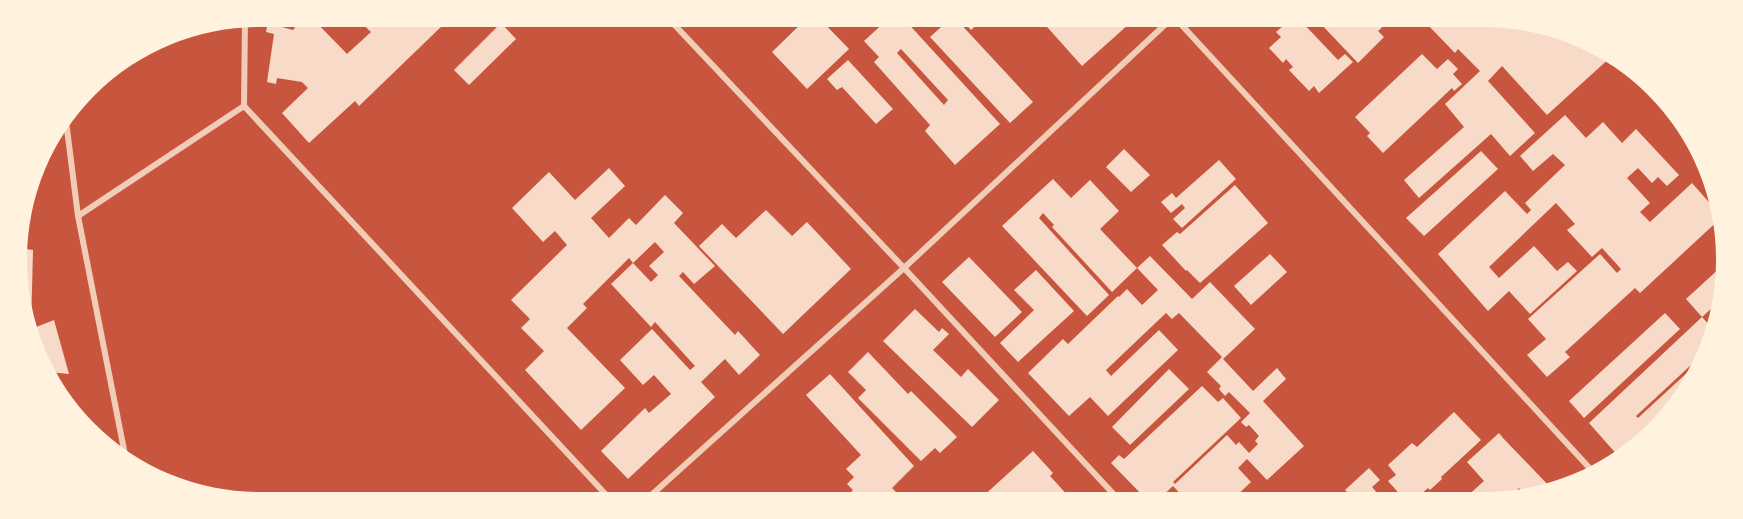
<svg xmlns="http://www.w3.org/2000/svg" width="1743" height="519" viewBox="0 0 1743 519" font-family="Roboto,sans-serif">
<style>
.building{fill:#f7dbc8;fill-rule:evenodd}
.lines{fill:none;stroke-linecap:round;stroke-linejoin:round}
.minor{stroke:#f1ccb7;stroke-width:6}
</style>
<rect width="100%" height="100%" fill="#c8553d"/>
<!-- building -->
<path class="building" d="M 269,17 L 280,20 L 278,26 L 293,30 L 295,28 L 283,17 L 311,17 L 347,54 L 371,32 L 355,17 L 402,17 L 408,23 L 414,17 L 438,17 L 444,24 L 359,106 L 355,101 L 309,143 L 282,113 L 308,88 L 302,82 L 277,78 L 276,84 L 267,82 L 274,34 L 266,32 Z
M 807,18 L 820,19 L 849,49 L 807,89 L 772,52 Z
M 888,19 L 904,19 L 1000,124 L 955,165 L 925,131 L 930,125 L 874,62 L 879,57 L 864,41 ZM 901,49 L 948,100 L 944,105 L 897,53 Z
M 950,19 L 956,19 L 1033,102 L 1010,123 L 930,37 Z
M 961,19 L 983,19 L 971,30 Z
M 1040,19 L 1125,20 L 1129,24 L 1082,66 Z
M 1290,20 L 1300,20 L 1338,60 L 1345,54 L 1353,62 L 1319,93 L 1314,86 L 1309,91 L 1289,70 L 1293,67 L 1286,59 L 1283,63 L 1269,48 L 1281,37 L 1276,32 Z
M 1321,20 L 1345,20 L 1389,21 L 1378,31 L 1384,37 L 1358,63 L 1319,22 Z
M 1424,21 L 1531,21 L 1613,55 L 1547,115 L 1502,66 L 1488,81 L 1535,133 L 1510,156 L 1491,134 L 1419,198 L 1404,180 L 1464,127 L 1445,104 L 1480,71 L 1458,49 L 1455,53 Z
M 501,23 L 516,39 L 469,85 L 454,70 Z
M 1422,54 L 1437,69 L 1448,59 L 1458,69 L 1453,74 L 1462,84 L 1454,91 L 1452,88 L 1383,153 L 1367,136 L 1370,133 L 1355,117 Z
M 848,60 L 893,109 L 876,124 L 842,87 L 837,90 L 827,79 Z
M 1648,87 L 1665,104 L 1660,107 L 1644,90 Z
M 1565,115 L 1586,138 L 1603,122 L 1622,143 L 1636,129 L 1679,175 L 1667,186 L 1658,177 L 1652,183 L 1638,168 L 1627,178 L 1650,203 L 1640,212 L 1650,222 L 1692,183 L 1722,217 L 1640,293 L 1635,288 L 1565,352 L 1570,357 L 1547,377 L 1527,355 L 1546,339 L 1528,319 L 1600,254 L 1617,273 L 1621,269 L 1602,248 L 1592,257 L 1567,230 L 1575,224 L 1556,203 L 1489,267 L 1499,278 L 1534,246 L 1557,271 L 1568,262 L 1577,271 L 1530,314 L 1509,291 L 1488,311 L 1438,254 L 1505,191 L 1527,214 L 1531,210 L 1525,203 L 1565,165 L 1553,154 L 1533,171 L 1520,156 Z
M 1124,149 L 1150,175 L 1131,192 L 1106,167 Z
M 1481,151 L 1498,169 L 1424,236 L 1406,218 Z
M 1219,160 L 1236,179 L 1182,228 L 1173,219 L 1185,208 L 1182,204 L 1171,213 L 1161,202 L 1172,193 L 1176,198 Z
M 609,168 L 625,186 L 591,218 L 609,238 L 629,218 L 636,225 L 665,195 L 683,213 L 674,223 L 715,266 L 694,284 L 683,272 L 679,276 L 735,335 L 738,331 L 760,355 L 739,375 L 725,359 L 701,382 L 715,397 L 628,479 L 601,451 L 645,408 L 649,413 L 671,394 L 654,375 L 643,385 L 620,360 L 652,329 L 690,370 L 695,366 L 655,322 L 651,327 L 611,284 L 633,263 L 651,282 L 658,275 L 649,266 L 664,252 L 655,242 L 633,263 L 629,258 L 583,304 L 587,308 L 567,328 L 625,388 L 581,430 L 525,370 L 544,351 L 521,328 L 530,319 L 511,300 L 567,245 L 555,231 L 543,242 L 512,208 L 549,172 L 575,200 Z
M 1053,179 L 1071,198 L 1090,180 L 1119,211 L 1100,229 L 1137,268 L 1150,256 L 1192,299 L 1210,282 L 1255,329 L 1223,359 L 1253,391 L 1277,368 L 1286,379 L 1263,401 L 1304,446 L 1267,480 L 1247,459 L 1238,468 L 1251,482 L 1232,500 L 1186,500 L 1173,486 L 1158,500 L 1147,500 L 1111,463 L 1119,455 L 1124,459 L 1202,386 L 1218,402 L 1223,398 L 1241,418 L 1173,482 L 1175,484 L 1227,435 L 1236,445 L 1239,442 L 1249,453 L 1258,444 L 1255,441 L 1259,436 L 1249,425 L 1246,427 L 1241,422 L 1250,413 L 1229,392 L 1225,396 L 1219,389 L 1221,386 L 1207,372 L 1222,357 L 1179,313 L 1172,319 L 1166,313 L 1106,370 L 1111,376 L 1159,330 L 1178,350 L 1108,416 L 1090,397 L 1069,416 L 1028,373 L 1063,339 L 1068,344 L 1118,296 L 1119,297 L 1127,289 L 1142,305 L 1158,290 L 1137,268 L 1112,292 L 1052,227 L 1054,225 L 1043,213 L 1039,218 L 1109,295 L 1087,316 L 1002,226 Z
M 1235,185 L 1268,223 L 1200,283 L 1187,270 L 1186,271 L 1162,245 L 1177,232 L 1180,234 Z
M 766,210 L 792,236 L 807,222 L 851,269 L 783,334 L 699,246 L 722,224 L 736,238 Z
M 18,248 L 33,250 L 31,329 L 54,320 L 69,374 L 49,372 L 25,323 Z
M 1270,254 L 1287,272 L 1251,305 L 1234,286 Z
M 969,257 L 1022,312 L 995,337 L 942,282 Z
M 1722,266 L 1722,299 L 1702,317 L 1686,299 Z
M 1036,270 L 1074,311 L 1018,362 L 1000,343 L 1034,310 L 1014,290 Z
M 915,309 L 939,332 L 942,328 L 949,334 L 933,350 L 961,377 L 968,369 L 999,400 L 972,427 L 883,341 Z
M 1665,313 L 1680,329 L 1584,418 L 1569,401 Z
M 1702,317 L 1713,329 L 1705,352 L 1636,416 L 1638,418 L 1702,359 L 1694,381 L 1644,442 L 1620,458 L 1589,423 Z
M 868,352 L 908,394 L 911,391 L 957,437 L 940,453 L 935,448 L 921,461 L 858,398 L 866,390 L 848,372 Z
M 1169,369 L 1189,389 L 1130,445 L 1112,427 Z
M 830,374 L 914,466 L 892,488 L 903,499 L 852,499 L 848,495 L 853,490 L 847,484 L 854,477 L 846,469 L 861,455 L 806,395 Z
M 1454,412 L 1481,440 L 1441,477 L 1442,479 L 1430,490 L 1428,488 L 1414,500 L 1405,500 L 1388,481 L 1396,475 L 1388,465 L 1412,443 L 1417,447 Z
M 1499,433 L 1503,438 L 1552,489 L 1518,500 L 1516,497 L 1522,492 L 1519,488 L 1506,500 L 1463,500 L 1484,481 L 1467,462 Z
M 1033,451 L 1053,473 L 1050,476 L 1070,498 L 1067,500 L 980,499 Z
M 1369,468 L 1380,480 L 1372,487 L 1383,500 L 1343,500 L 1349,494 L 1345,490 Z"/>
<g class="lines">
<!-- minor -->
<path class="minor" d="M 668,18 L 904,268 L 1119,500
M 245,19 L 244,106 L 610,499
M 1177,20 L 1595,474
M 66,121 L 78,216 L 126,460
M 78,216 L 244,106
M 647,499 L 904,268 L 1170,20"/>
</g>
<!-- crop -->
<path d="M0 0H1743V519H0ZM259 27H1484A232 232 0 0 1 1716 259V260A232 232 0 0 1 1484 492H259A232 232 0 0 1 27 260V259A232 232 0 0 1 259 27Z" fill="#fff3e0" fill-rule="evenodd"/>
</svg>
